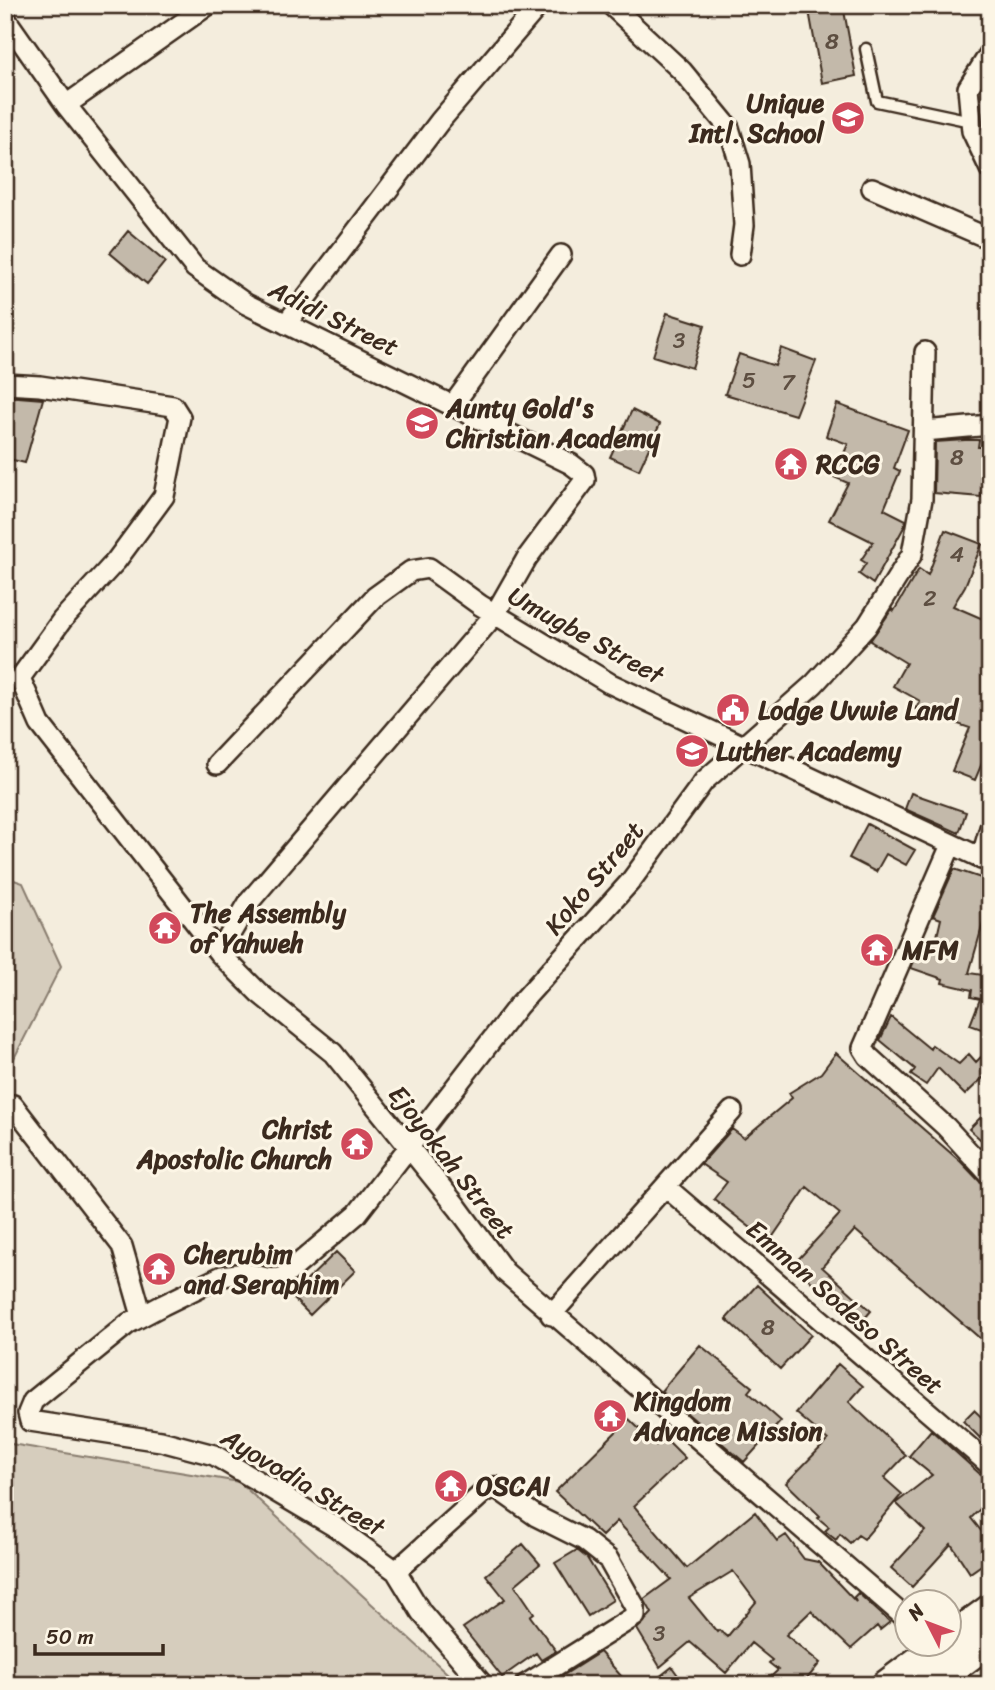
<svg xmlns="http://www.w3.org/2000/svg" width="995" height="1690" viewBox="0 0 995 1690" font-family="Sriracha,sans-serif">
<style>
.green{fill:#d6cdbd;stroke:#887c6e;stroke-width:2}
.building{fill:#c3b9aa;stroke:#3b2a1e;stroke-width:2;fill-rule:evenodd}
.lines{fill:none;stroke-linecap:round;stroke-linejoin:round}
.service-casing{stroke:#3b2a1e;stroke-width:15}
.minor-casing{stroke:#3b2a1e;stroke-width:24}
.secondary-casing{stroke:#3b2a1e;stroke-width:33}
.service{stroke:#fcf5e5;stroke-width:10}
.minor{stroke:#fcf5e5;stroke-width:19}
.secondary{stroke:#fcf5e5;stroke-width:28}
.labels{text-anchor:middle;stroke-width:6;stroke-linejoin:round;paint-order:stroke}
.number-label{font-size:23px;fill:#5d4e41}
.poi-label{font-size:26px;font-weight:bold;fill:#3b2a1e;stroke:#fcf5e5;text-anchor:start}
.street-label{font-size:26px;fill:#3b2a1e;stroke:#fcf5e5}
</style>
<rect width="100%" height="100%" fill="#f4eddd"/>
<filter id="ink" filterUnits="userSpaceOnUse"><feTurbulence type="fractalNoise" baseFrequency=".0143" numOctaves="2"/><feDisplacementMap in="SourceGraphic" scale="14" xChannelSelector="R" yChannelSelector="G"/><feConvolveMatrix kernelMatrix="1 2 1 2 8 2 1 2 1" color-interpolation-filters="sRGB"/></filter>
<g filter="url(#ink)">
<!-- green -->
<path class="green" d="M 5,877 L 23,883 L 61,966 L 5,1076 Z
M 5,1443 L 239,1482 L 460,1685 L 5,1685 Z"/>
<!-- building -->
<path class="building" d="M 808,5 L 843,5 L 856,76 L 822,83 Z
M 128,231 L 165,262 L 147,284 L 110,253 Z
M 667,313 L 705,325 L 692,368 L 653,356 Z
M 781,348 L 816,361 L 795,415 L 725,394 L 739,354 L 775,366 Z
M 6,396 L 43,399 L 25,463 L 5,458 Z
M 837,404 L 908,430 L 894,468 L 900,471 L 884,509 L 906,520 L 904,527 L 873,584 L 859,574 L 866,563 L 861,560 L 873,542 L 829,520 L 848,483 L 834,477 L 848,444 L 826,436 Z
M 632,410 L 660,424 L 639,470 L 610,457 Z
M 965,440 L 979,440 L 978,447 L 988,447 L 986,477 L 983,477 L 981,497 L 934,493 L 935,442 Z
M 945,530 L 982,544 L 965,586 L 953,606 L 990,622 L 990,744 L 975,780 L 952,771 L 970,728 L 949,721 L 953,712 L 915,709 L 920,701 L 893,686 L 906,663 L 870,641 L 892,609 L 894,611 L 919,569 L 928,575 Z
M 911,793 L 966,812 L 959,833 L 905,809 Z
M 867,824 L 915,850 L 906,865 L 886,854 L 876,872 L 849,858 Z
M 954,869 L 990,881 L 990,899 L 969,973 L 990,976 L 990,1032 L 970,1025 L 980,999 L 971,997 L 972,990 L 942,983 L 943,979 L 911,968 L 923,941 L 935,945 L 941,919 L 933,916 Z
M 891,1017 L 930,1049 L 932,1045 L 959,1064 L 969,1054 L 976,1062 L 981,1057 L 990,1066 L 990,1071 L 965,1095 L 938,1068 L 926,1085 L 911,1075 L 915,1069 L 880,1040 Z
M 836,1053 L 961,1162 L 981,1183 L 990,1187 L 990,1347 L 855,1230 L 822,1267 L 871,1311 L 859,1325 L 793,1265 L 840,1214 L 807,1187 L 769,1242 L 714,1199 L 727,1182 L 701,1164 L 732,1129 L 744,1138 L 792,1098 L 789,1093 L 821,1073 Z
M 980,1118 L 990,1126 L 990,1148 L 969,1129 Z
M 336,1252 L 355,1271 L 310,1315 L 291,1296 Z
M 757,1285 L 811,1335 L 780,1369 L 726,1319 Z
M 700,1345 L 752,1387 L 748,1392 L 781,1421 L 744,1462 L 661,1391 Z
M 838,1364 L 863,1386 L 849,1402 L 906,1455 L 884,1478 L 902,1494 L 864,1539 L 858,1535 L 850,1543 L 840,1534 L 836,1540 L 825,1531 L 829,1527 L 818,1518 L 820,1516 L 786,1483 L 828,1440 L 796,1413 Z
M 974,1410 L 990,1425 L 980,1438 L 963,1421 Z
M 629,1419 L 656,1445 L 664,1437 L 685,1458 L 634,1506 L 687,1568 L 755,1512 L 777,1541 L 786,1535 L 804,1559 L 818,1562 L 856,1602 L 854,1597 L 858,1593 L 890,1622 L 880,1630 L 877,1626 L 851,1649 L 811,1611 L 786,1635 L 820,1663 L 802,1685 L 762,1685 L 778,1670 L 769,1663 L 772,1660 L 751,1643 L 726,1673 L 690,1642 L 660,1667 L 637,1629 L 652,1613 L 644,1599 L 671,1579 L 617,1521 L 602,1536 L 555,1492 ZM 733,1571 L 756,1602 L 727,1637 L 719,1630 L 717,1632 L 689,1598 Z
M 931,1430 L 990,1483 L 990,1499 L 971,1518 L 990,1542 L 990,1559 L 970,1573 L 951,1544 L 912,1587 L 891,1568 L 925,1531 L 896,1503 L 932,1475 L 909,1456 Z
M 523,1544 L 540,1564 L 515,1585 L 534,1613 L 530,1616 L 556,1651 L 541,1660 L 536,1653 L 502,1677 L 463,1628 L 505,1599 L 486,1575 Z
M 577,1550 L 587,1558 L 613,1600 L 588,1616 L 555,1563 Z
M 600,1652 L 629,1685 L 548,1685 Z
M 672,1667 L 685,1685 L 649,1685 Z"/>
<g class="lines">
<!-- service casing -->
<g class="service-casing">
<path id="service" d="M 866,49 L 877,101 L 971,121"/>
</g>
<!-- minor casing -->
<g class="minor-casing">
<path id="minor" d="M 611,5 L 682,71 L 729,128 L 740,164 L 744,225 L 740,255
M 5,18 L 66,105 L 195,268 L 246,304 L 571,464 L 584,474 L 585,480 L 527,558 L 495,614 L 249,902 L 219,953
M 990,53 L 968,88 L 972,131 L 990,169
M 66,105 L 208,5
M 872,188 L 990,239
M 286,324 L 440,121 L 539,5
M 5,384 L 40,386 L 173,406 L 180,417 L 164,496 L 116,561 L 62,620 L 20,678 L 40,724 L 219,953 L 259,993 L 333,1053 L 458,1208 L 505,1272 L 908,1620
M 453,405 L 561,255
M 924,431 L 990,425
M 217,764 L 375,597 L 411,571 L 429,568 L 480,605 L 609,683 L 990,862
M 951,845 L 863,1048 L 868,1056 L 946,1127 L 990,1175
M 981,859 L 990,828
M 13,1105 L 122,1246 L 142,1316
M 667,1188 L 990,1465
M 551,1315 L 732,1111
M 396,1571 L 483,1493 L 495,1487 L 536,1516 L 584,1540 L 608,1559 L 635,1607 L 635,1616 L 525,1685
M 483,1685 L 421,1612 L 396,1571 L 337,1528 L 214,1455 L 161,1441 L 30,1421 L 28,1413 L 33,1401 L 129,1323 L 163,1305 L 222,1276 L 245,1273 L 271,1279 L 283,1277 L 357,1214 L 518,1006 L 630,882 L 704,781 L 814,684 L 867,626 L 912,554 L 922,499 L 925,352"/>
</g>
<!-- secondary casing -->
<g class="secondary-casing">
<path id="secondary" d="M 950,1638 L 990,1609
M 886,1685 L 941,1644
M 931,1685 L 990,1641"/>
</g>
<!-- service -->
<use href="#service" class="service"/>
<!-- minor -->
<use href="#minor" class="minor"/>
<!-- secondary -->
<use href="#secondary" class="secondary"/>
</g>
</g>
<!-- icons -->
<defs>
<g id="school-disc" transform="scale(1.75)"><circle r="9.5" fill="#d1495b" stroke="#fcf5e5"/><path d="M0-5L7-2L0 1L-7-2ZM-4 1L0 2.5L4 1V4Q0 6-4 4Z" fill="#fff"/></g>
<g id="temple-disc" transform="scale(1.75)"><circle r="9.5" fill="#d1495b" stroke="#fcf5e5"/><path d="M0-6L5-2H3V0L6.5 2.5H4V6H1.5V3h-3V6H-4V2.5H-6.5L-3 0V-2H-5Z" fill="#fff"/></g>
<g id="civic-disc" transform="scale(1.75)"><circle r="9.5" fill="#d1495b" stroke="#fcf5e5"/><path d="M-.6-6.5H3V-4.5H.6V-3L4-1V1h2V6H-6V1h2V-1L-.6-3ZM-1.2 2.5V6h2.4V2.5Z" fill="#fff"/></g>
</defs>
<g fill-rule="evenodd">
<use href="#school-disc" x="848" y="118"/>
<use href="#school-disc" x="422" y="423"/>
<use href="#temple-disc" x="791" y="464"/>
<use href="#civic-disc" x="733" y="710"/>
<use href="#school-disc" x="692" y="751"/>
<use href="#temple-disc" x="165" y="928"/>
<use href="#temple-disc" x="877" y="950"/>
<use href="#temple-disc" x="357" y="1144"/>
<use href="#temple-disc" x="159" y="1269"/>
<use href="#temple-disc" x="610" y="1416"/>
<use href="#temple-disc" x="451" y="1486"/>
</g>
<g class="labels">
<!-- number labels -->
<g class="number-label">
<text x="832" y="49">8</text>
<text x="679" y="348">3</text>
<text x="749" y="388">5</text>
<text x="788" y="390">7</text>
<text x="957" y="465">8</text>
<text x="957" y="562">4</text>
<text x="930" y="606">2</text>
<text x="768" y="1335">8</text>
<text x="659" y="1641">3</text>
</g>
<!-- poi labels -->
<g class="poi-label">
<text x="824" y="112" text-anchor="end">Unique<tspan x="824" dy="30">Intl. School</tspan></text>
<text x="446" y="417">Aunty Gold's<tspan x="446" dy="30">Christian Academy</tspan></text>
<text x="816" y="473">RCCG</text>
<text x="758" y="719">Lodge Uvwie Land</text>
<text x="716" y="760">Luther Academy</text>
<text x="190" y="922">The Assembly<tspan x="190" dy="30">of Yahweh</tspan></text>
<text x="902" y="959">MFM</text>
<text x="332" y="1138" text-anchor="end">Christ<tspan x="332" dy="30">Apostolic Church</tspan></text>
<text x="184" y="1263">Cherubim<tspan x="184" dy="30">and Seraphim</tspan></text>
<text x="634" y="1410">Kingdom<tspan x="634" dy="30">Advance Mission</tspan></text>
<text x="476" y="1495">OSCAI</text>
</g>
<!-- street labels -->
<g class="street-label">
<text transform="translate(334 318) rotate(26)" y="9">Adidi Street</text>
<text transform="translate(586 635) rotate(29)" y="9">Umugbe Street</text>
<text transform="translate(594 878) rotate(-50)" y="9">Koko Street</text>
<text transform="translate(452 1162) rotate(52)" y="9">Ejoyokah Street</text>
<text transform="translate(845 1307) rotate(41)" y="9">Emman Sodeso Street</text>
<text transform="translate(303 1482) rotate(31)" y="9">Ayovodia Street</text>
</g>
</g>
<!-- margin -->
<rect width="995" height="1690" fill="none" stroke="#fcf5e5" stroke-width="28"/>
<rect x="14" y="14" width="967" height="1662" fill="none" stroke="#3b2a1e" stroke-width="2.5" filter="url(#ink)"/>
<!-- north arrow -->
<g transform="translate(928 1623) rotate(312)"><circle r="33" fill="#fcf5e5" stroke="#afa495" stroke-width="2"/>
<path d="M0-5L12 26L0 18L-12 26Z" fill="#d1495b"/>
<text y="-10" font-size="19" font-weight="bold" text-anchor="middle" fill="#3b2a1e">N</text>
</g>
<!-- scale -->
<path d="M35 1644v10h128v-10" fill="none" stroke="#3b2a1e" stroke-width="3.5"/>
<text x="46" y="1644" font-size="21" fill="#3b2a1e" stroke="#fcf5e5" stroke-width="5" paint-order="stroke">50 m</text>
</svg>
